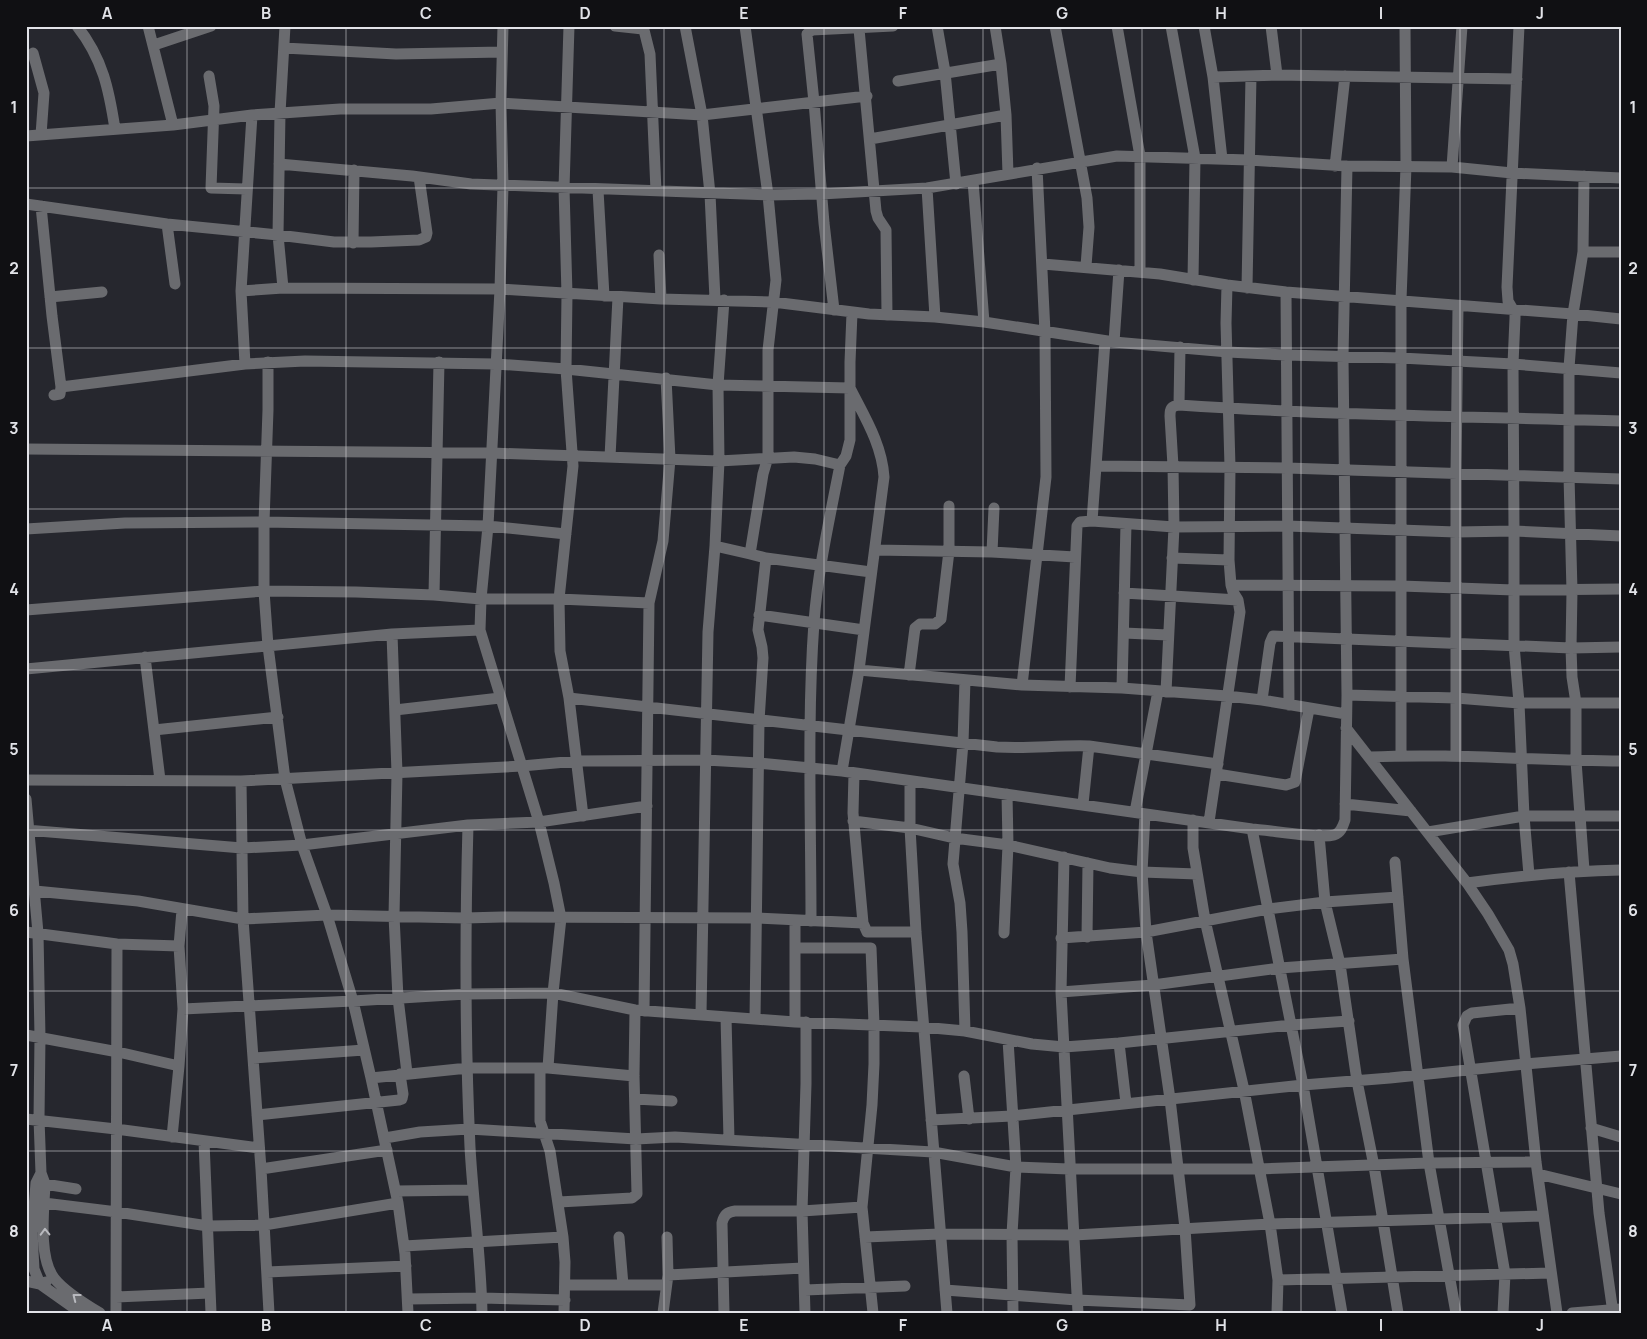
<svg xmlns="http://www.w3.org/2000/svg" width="1647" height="1339" viewBox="0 0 1647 1339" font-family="Manrope,sans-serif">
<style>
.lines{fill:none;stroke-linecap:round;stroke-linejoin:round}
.minor{stroke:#6a6b6f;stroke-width:11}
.oneway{stroke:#b8b9be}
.grid{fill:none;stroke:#e2e3e8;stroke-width:1;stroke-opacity:0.55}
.neatline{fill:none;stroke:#e2e3e8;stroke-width:2}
.grid-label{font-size:16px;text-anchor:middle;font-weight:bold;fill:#e2e3e8}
</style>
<rect width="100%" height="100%" fill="#26272e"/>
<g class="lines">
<!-- minor -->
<path class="minor" d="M 77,26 C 103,59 109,90 115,129
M 148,26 L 173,125
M 503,26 L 501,103 L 503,186 L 500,289 L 488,526 L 481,599 L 480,630 L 539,822 L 554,883 L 561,918 L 553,993 L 548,1068
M 569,26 L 564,188 L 567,294 L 566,369 L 573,466 L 559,599 L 560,651 L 569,698 L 583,816
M 615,26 L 643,29
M 643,26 L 650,54 L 656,191
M 685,26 L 702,115 L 710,194 L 715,299
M 745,26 L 768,195 L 776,280 L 768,350 L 768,457 L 763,474 L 750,554 L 766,558 L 758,630 L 762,647 L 763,658 L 759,721 L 755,1019
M 937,26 L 945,72 L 956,184
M 995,26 L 1001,64 L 1006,115
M 1055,26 L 1087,198 L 1089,227 L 1086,266
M 1117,26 L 1140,156 L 1140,272
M 1171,26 L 1195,158 L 1193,280
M 1204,26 L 1213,77 L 1222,159
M 1271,26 L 1277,75
M 859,29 L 876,211 L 878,218 L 886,230 L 887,315
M 154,45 L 211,26
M 284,48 L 396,54 L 502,52
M 33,53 L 44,93 L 41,135
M 209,76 L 214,106 L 211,188 L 246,189
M 1213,77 L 1277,75 L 1517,79
M 898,81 L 1001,64
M 26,136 L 173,125 L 252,115 L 340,109 L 431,109 L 501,103 L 702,115 L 867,96
M 870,139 L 1006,115 L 1008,174
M 279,164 L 412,176 L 471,184 L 768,195 L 821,194 L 927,188 L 1117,156 L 1249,160 L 1347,166 L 1452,167 L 1512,173 L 1621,178
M 1335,166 L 1345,76
M 1452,167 L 1462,26
M 973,181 L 984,322
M 927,188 L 935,317
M 598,190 L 604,296
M 26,204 L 167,224 L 278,235 L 334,242 L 371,242 L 419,240 L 426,237 L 427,233 L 419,177
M 41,206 L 52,316 L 61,387 L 60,394 L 54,395
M 167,224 L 175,284
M 353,243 L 354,170
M 1583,252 L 1621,252
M 659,255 L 661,299
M 1043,264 L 1160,274 L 1227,285 L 1286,292 L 1573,314 L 1621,319
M 283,288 L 278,235 L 280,113 L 285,26
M 1247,288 L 1251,76
M 241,291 L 283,288 L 500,289 L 661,299 L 773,302 L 869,314 L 935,317 L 984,322 L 1114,342 L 1228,352 L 1286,355 L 1401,358 L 1513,364 L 1621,373
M 1286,292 L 1289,705
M 50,297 L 102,292
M 834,310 L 824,223 L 814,102 L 807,34 L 812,30 L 893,26
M 1114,342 L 1119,270
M 268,362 L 268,410 L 264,522 L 264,591 L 268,646 L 285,779 L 302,845 L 327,915 L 353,1001 L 371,1078 L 398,1203 L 405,1254 L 408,1313
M 245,364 L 241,291 L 252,115
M 61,387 L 245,364 L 305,361 L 496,364 L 566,369 L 718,385 L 850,388 C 864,416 882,444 884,477 L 859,670 L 842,771
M 1179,405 L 1180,347
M 26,449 L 492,453 L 719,461 L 794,457 L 815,459 L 840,465 L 846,456 L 850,440 L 850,362 L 852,313
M 610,457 L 618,297
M 1096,466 L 1105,341
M 1092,521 L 1096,466 L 1287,468 L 1621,479
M 26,529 L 125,523 L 264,522 L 488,526 L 566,534
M 715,546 L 750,554
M 875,550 L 992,552 L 1075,557
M 992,552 L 994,508
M 766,558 L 871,572
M 1172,558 L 1229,560
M 1231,585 L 1401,586 L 1514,590 L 1621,589
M 1124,593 L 1238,600
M 434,595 L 439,362
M 26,610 L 264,591 L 356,592 L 434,595 L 481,599 L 559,599 L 649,603
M 759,615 L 864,630
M 1124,633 L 1168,635
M 392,634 L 397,773 L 394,916 L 398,998 L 407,1073
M 145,657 L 160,780
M 26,669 L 392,634 L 480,630
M 859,670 L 1022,685 L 1122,688 L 1227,696 L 1262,700 L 1346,714
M 909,675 L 915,628 L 920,624 L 935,624 L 941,619 L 949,551 L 949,506
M 1022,685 L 1046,477 L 1045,332 L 1037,168
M 1070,687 L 1077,526 L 1080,522 L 1092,521 L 1174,527 L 1287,526 L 1456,532 L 1514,531 L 1513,364 L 1515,318 L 1515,313 L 1508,301 L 1507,287 L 1519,26
M 1122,688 L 1126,524
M 1166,692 L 1174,527 L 1173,466 L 1170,416 C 1170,409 1171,406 1179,405 C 1326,415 1473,417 1621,421
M 1347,695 L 1456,698 L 1519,703 L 1621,703
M 569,698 L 997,747 C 1028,749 1058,745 1089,746 L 1218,764
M 1262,700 L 1270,643 L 1273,636 L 1571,648 L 1621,647
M 395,710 L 500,698
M 1346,728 L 1467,883 L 1488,914 L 1509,950 L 1513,964 L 1520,1008 L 1536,1162 L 1557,1313
M 154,730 L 278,717
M 1401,755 L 1401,300 L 1406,166 L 1405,26
M 1456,756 L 1456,473 L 1458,306
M 1370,757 C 1454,753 1537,761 1621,761
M 854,773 L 853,813 L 863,923
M 1217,774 L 1286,785 L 1295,782 L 1309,709
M 26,780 L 241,781 L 522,766 L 577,761 L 706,760 L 758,763 L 842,771 L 1252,829 C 1270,830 1319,839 1334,835 C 1341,833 1343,826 1345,820 L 1347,695 L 1343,357 L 1347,166
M 241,781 L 243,919 L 261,1169 L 269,1313
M 910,781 L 910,828 L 916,932 L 947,1313
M 26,799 L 38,933 L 40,1037 L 39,1119 L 41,1173 L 45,1184 C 44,1209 38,1257 54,1278 C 64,1291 85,1304 100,1313
M 1083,804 L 1089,746
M 1345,804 L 1411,811
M 1135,812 L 1158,691
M 1193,820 L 1193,848 L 1205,920 L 1244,1090 L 1270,1224 L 1278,1280 L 1277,1313
M 853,821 L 910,828 L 954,838 L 1008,845 L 1110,868 L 1142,872 L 1197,874
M 1209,822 L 1240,612 L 1238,600 L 1233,592 L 1231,585 L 1229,560 L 1230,467 L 1226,323 L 1227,285
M 468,825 C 465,933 465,1040 470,1147 C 473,1202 481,1257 482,1313
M 1252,829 L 1303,1085 L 1342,1313
M 26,830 L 242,848 L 302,845 L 468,825 L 539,822 L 647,806
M 1428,832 L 1524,816 L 1621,816
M 1319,835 L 1325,902 L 1340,964 L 1357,1081 L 1374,1166 L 1398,1313
M 1064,857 L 1061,992 L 1153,985 L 1280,968 L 1403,959
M 1395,862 L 1403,959 L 1429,1163 L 1456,1313
M 1584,870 L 1576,761 L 1576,703 L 1572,677 L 1571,648 L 1572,591 L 1569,476 L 1569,368 L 1573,314 L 1583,252 L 1584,176
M 1569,872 L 1599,1213 L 1613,1313
M 1529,875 L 1524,816 L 1519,703 L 1514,645 L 1514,531 L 1621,536
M 1467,883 C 1518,876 1569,871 1621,870
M 35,891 L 138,901 L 243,919 L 327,915 L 465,918 L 502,917 L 757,918 L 863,923 L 867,932 L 916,932
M 811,921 C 811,821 807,721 814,622 C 818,569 830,517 840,465
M 26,932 L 117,944 L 179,946
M 1004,933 L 1008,845 L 1007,794
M 1087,937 L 1088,863
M 1061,938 L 1146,932 L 1268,909 L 1325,902 L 1398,897
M 795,948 L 871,948 L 874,1024 L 874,1064 L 872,1105 L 862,1207 L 873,1313
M 1061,992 L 1078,1313
M 183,1009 L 353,1001 L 466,994 L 553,993 L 635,1010 L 795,1022 L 922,1027 L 965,1031 L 1032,1044 L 1064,1047 L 1119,1043 L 1291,1025 L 1349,1021
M 644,1011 L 649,603 L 663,541 L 670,459 L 666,378
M 701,1014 L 708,632 L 715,546 L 719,461 L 718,385 L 724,300
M 726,1017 L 729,1140
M 795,1022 L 795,920
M 965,1031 L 962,932 L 960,903 L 953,864 L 963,743 L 965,680
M 26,1035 L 118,1052 L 179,1066
M 1008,1040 L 1016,1167 L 1012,1234 L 1013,1313
M 1119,1043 L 1126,1103
M 253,1058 L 364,1050
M 540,1068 L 540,1121 L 550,1151 L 563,1237 L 565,1262 L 564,1313
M 964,1076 L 969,1119
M 371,1078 L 468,1068 L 548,1068 L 634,1076
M 635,1099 L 672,1101
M 257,1115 L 399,1100 L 402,1099 L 403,1094 L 400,1074
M 26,1119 L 116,1129 L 259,1148
M 931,1120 L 1012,1116 L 1303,1085 L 1390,1078 L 1525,1064 L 1621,1056
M 1591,1128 L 1621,1137
M 172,1137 L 179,1066 L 183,1009 L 179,946 L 182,910
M 385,1138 L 420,1132 L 469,1129 L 636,1139 L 675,1137 L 933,1152 L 1016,1167 L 1069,1169 L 1259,1169 L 1429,1163 L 1536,1162
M 204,1141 L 211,1313
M 261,1169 L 387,1150
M 41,1173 L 36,1183 L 32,1233 L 34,1269 L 40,1284 L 81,1313
M 1538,1174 L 1621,1194
M 38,1183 L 76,1189
M 396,1191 L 472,1190
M 559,1202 L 632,1198 L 637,1194 L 634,1076 L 635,1010
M 44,1203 L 117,1212 L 208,1226 L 264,1225 L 398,1203
M 619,1237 L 623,1285
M 865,1237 L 940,1234 L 1074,1235 L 1270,1224 L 1543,1216
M 404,1246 L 563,1237
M 267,1272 L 406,1266
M 668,1275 L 803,1268
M 1278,1280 L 1550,1273
M 26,1281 L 40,1284 L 46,1282
M 565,1285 L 666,1285
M 805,1290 L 905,1286
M 945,1290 L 1077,1300 L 1190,1305 L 1185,1228 L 1170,1099 L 1146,932 L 1142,872 L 1145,814
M 116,1297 L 210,1293
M 408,1299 L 482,1298 L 565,1300
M 116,1313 L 117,944
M 663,1313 L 668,1275 L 667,1237
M 724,1313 L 722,1223 C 724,1215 727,1212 735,1211 L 802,1211 L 862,1207
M 805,1313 L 802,1211 L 806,1084 L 806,1022
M 1503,1313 L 1505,1274 L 1463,1025 L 1467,1016 L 1472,1013 L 1520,1008
M 1572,1313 L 1621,1309"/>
</g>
<!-- one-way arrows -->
<defs><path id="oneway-chevron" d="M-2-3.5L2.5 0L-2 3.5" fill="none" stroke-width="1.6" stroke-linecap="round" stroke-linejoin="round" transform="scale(1.25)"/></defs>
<g class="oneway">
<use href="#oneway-chevron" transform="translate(45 1232) rotate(-91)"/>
<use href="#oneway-chevron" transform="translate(76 1297) rotate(-142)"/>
</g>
<!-- grid -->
<path class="grid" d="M 187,26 L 187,1313M 346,26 L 346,1313M 505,26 L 505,1313M 664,26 L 664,1313M 824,26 L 824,1313M 983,26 L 983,1313M 1142,26 L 1142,1313M 1301,26 L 1301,1313M 1460,26 L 1460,1313M 26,188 L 1621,188M 26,348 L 1621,348M 26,509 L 1621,509M 26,670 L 1621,670M 26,830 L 1621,830M 26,991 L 1621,991M 26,1151 L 1621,1151"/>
<!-- border -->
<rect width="1647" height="1339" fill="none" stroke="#101013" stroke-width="55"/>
<rect x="28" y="28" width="1592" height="1284" class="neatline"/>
<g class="grid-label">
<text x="107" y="19">A</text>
<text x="266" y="19">B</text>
<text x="426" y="19">C</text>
<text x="585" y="19">D</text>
<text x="744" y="19">E</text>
<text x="903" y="19">F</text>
<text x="1062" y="19">G</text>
<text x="1221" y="19">H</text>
<text x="1381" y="19">I</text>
<text x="1540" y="19">J</text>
<text x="14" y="113">1</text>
<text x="1633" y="113">1</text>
<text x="14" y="274">2</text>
<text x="1633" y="274">2</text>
<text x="14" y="434">3</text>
<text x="1633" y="434">3</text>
<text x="14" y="595">4</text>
<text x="1633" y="595">4</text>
<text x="14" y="755">5</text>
<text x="1633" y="755">5</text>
<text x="14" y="916">6</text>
<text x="1633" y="916">6</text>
<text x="14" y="1076">7</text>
<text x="1633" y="1076">7</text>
<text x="14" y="1237">8</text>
<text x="1633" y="1237">8</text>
<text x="107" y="1331">A</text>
<text x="266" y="1331">B</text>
<text x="426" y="1331">C</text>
<text x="585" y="1331">D</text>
<text x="744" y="1331">E</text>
<text x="903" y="1331">F</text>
<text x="1062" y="1331">G</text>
<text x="1221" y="1331">H</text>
<text x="1381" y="1331">I</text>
<text x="1540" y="1331">J</text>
</g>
</svg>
